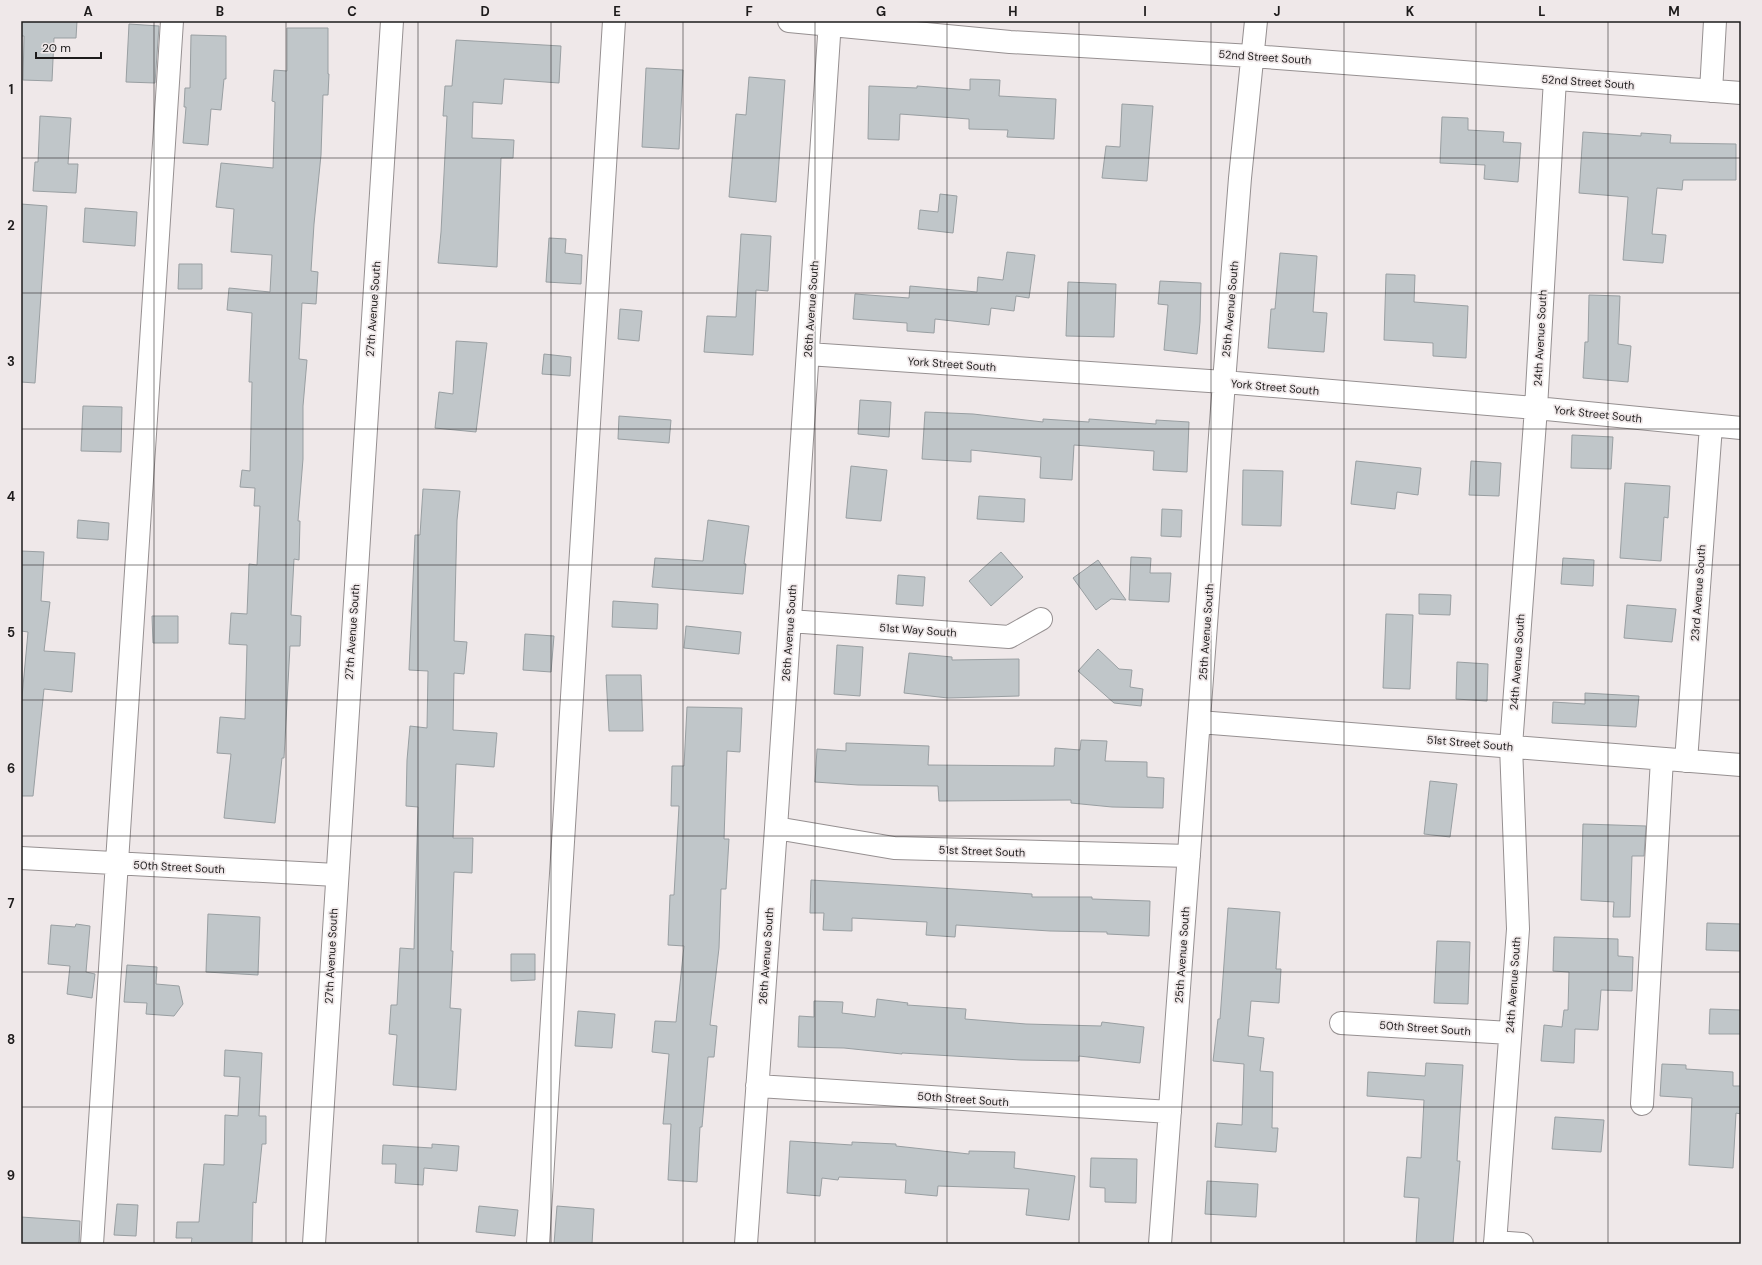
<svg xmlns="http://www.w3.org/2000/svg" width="1762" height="1265" viewBox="0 0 1762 1265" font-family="'DM Sans',sans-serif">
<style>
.building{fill:#c0c6c9;stroke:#999fa2}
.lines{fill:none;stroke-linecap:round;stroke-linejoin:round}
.minor-casing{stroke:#969091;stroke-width:24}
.minor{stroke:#fff;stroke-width:22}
.grid{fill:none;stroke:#1d1b1b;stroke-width:1;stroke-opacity:0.55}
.labels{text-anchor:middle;stroke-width:3.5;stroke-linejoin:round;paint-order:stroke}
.street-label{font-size:11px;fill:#1d1b1b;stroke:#efe8e9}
.neatline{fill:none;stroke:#1d1b1b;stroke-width:1.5}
.grid-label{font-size:13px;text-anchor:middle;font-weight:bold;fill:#1d1b1b}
</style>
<rect width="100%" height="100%" fill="#efe8e9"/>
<!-- building -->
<path class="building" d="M 21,21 L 77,21 L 76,38 L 54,38 L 52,81 L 23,80 L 24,36 L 21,36 Z
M 129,24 L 159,26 L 155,83 L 126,82 Z
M 287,28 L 328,28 L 328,74 L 329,74 L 328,95 L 323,95 L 321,155 L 314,224 L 311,271 L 318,272 L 316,304 L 302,303 L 299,359 L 307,360 L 303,406 L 303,459 L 298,521 L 300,521 L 299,560 L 294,559 L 291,615 L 301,616 L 300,646 L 290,646 L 284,758 L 282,758 L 275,823 L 224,818 L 231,754 L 217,753 L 220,717 L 245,719 L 247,645 L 229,644 L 231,613 L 247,614 L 249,564 L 257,565 L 260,506 L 254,506 L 255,488 L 240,487 L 242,470 L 250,471 L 252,382 L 249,382 L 252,313 L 227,310 L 229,288 L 270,292 L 272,255 L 231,252 L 234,209 L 216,207 L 221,163 L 273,168 L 275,102 L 272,101 L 274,70 L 287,71 Z
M 191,35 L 226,36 L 226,79 L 224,79 L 221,110 L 211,109 L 208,145 L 183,143 L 186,107 L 184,107 L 185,88 L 190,88 Z
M 456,40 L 561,46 L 559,83 L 504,79 L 502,104 L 473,102 L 472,138 L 514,140 L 513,158 L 501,158 L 497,267 L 438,263 L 441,232 L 447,116 L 443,116 L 445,86 L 452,86 Z
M 646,68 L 683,70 L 679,149 L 642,147 Z
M 749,77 L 785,80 L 776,202 L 729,197 L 736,114 L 746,115 Z
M 970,79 L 1000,80 L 999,96 L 1056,99 L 1054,139 L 1007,137 L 1008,130 L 969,129 L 969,119 L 900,114 L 899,140 L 868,139 L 869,86 L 917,88 L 917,86 L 970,90 Z
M 1122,104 L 1153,106 L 1147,181 L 1102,178 L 1106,146 L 1120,147 Z
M 40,116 L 71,118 L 68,164 L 78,164 L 76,193 L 33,191 L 35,162 L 38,162 Z
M 1442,117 L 1468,118 L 1468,130 L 1504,132 L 1503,142 L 1521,143 L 1518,182 L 1484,179 L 1485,165 L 1440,163 Z
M 1583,132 L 1641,136 L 1641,133 L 1671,135 L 1670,143 L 1736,144 L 1736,180 L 1683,180 L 1682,190 L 1657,188 L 1652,234 L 1666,235 L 1663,263 L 1623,260 L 1628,197 L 1579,193 Z
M 940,194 L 957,196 L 953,233 L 918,229 L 920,210 L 938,212 Z
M 21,204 L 47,206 L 35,383 L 21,382 Z
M 85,208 L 137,212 L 135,246 L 83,242 Z
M 741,234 L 771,236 L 768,291 L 756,290 L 753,355 L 704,352 L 707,316 L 736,317 Z
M 549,238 L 566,239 L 565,253 L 582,255 L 581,284 L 546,282 Z
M 1007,252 L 1035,255 L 1029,298 L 1016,296 L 1014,311 L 991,308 L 989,325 L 935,319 L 934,333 L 907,331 L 907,323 L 853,319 L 855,294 L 909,298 L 910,286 L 977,292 L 978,277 L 1003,280 Z
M 1280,253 L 1317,256 L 1313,312 L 1327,313 L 1324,352 L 1268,348 L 1271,309 L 1275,309 Z
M 179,264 L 202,264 L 202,289 L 178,289 Z
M 1386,274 L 1415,275 L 1414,302 L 1468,306 L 1466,358 L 1433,356 L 1433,343 L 1384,340 Z
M 1160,281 L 1201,283 L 1200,322 L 1197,354 L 1164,350 L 1168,305 L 1158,304 Z
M 1068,282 L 1116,284 L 1114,337 L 1066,336 Z
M 1589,295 L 1620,296 L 1618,344 L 1631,346 L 1628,382 L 1583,378 L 1585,342 L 1588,342 Z
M 620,309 L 642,311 L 639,341 L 618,339 Z
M 456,341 L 487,343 L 476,432 L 435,428 L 439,392 L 453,394 Z
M 544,354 L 571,357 L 570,376 L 542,374 Z
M 860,400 L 891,402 L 889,437 L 858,434 Z
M 83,406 L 122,407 L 121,452 L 81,451 Z
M 925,412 L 973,414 L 1043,422 L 1043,419 L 1089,422 L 1089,419 L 1156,424 L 1156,420 L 1189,422 L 1187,472 L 1153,470 L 1154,451 L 1074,445 L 1072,480 L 1040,478 L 1041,457 L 971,450 L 971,462 L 922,459 Z
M 619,416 L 671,420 L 669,443 L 618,439 Z
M 1572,435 L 1613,437 L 1611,469 L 1571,468 Z
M 1356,461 L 1421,468 L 1418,495 L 1397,492 L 1395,509 L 1351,504 Z
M 1471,461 L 1501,463 L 1499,496 L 1469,495 Z
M 851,466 L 887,470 L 881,521 L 846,518 Z
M 1243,470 L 1283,471 L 1281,526 L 1242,525 Z
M 1625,483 L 1670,486 L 1668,518 L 1664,517 L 1661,561 L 1620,558 Z
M 423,489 L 460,491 L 457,520 L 454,641 L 467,642 L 464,674 L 454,673 L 453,730 L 497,733 L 494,767 L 456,764 L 453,838 L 473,838 L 472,873 L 454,872 L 451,951 L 453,951 L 450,1008 L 461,1009 L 456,1090 L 393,1085 L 397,1035 L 389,1034 L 391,1005 L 397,1005 L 400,948 L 414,949 L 418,807 L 406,806 L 407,760 L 410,726 L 427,728 L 428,671 L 409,670 L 415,535 L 420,535 Z
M 979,496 L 1025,499 L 1024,522 L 977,519 Z
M 1162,509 L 1182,510 L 1181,537 L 1161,536 Z
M 78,520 L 109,523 L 108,540 L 77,538 Z
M 708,520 L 749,526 L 744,564 L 746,564 L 743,594 L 652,587 L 655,558 L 703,561 Z
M 21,551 L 44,552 L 41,601 L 50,602 L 44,651 L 75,653 L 72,692 L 44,689 L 33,796 L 21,796 L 21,708 L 28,632 L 21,631 Z
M 1001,552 L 1023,577 L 991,606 L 969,581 Z
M 1131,557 L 1151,558 L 1150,573 L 1171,573 L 1169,602 L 1129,600 Z
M 1563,558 L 1594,560 L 1593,586 L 1561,584 Z
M 1098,560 L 1126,600 L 1111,599 L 1096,610 L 1073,578 Z
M 898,575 L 925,577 L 923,606 L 896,604 Z
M 1419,594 L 1451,595 L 1450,615 L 1419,614 Z
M 613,601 L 658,604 L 657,629 L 612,627 Z
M 1627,605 L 1676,609 L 1672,642 L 1624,638 Z
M 1386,614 L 1413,615 L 1410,689 L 1383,688 Z
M 152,616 L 178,616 L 178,643 L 153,643 Z
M 686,626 L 741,632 L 739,654 L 684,648 Z
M 525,634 L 554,636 L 551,672 L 523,670 Z
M 837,645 L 863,647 L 860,696 L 834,694 Z
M 1098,649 L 1119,669 L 1132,670 L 1130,687 L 1143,689 L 1141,706 L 1114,703 L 1078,671 Z
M 909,653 L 952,657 L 952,660 L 1019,659 L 1019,696 L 948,698 L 904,693 Z
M 1457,662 L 1488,664 L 1487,701 L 1456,699 Z
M 606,675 L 641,675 L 643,731 L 609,731 Z
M 1585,693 L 1639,696 L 1636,727 L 1552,723 L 1553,702 L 1585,704 Z
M 687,707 L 742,708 L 740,752 L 727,751 L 724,839 L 729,839 L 726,889 L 721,889 L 719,948 L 710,1025 L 717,1026 L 714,1057 L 708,1057 L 702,1127 L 700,1127 L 697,1182 L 668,1180 L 671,1124 L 663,1124 L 669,1054 L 652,1052 L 655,1021 L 676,1022 L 684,946 L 668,945 L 670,895 L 674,895 L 679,806 L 671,806 L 672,766 L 684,766 Z
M 1081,740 L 1107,741 L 1105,761 L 1147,762 L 1147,777 L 1164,778 L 1163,808 L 1112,807 L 1071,803 L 1071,800 L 939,801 L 938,786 L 858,785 L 815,782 L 817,749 L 846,751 L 846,743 L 929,746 L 928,765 L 1054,766 L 1055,748 L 1080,750 Z
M 1430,781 L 1457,784 L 1450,837 L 1424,834 Z
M 1583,824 L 1646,826 L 1644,856 L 1632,856 L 1630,917 L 1613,917 L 1614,902 L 1581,900 Z
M 811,880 L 988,891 L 1032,894 L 1032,897 L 1092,897 L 1092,899 L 1150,901 L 1149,936 L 1107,934 L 1107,932 L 1050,931 L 956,925 L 955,937 L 926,935 L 927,922 L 852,918 L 852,931 L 823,930 L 824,913 L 810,913 Z
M 1228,908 L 1280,912 L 1276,969 L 1281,969 L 1279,1003 L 1251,1001 L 1248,1036 L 1264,1038 L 1260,1071 L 1273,1072 L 1272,1128 L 1278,1128 L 1276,1152 L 1215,1147 L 1217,1123 L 1242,1125 L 1244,1064 L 1213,1061 L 1218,1019 L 1220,1019 Z
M 208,914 L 260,917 L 258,975 L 206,972 Z
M 1707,923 L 1741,924 L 1741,951 L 1706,950 Z
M 76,924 L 90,926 L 86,972 L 95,974 L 92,998 L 67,994 L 70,966 L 48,964 L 51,925 L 75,927 Z
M 1554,937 L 1618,939 L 1618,956 L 1633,957 L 1632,991 L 1601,990 L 1598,1030 L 1575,1029 L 1574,1063 L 1541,1061 L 1544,1025 L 1562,1027 L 1564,1010 L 1568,1010 L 1569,972 L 1553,971 Z
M 1437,941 L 1470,942 L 1468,1004 L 1434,1003 Z
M 511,954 L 535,954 L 535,980 L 511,981 Z
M 127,965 L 157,967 L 156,984 L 179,986 L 183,1004 L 174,1016 L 146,1014 L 147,1003 L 124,1002 Z
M 877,999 L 908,1003 L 907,1005 L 966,1009 L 965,1019 L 1026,1024 L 1101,1026 L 1102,1022 L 1144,1027 L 1140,1063 L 1079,1056 L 1079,1061 L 1021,1060 L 902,1053 L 902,1054 L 844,1048 L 798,1047 L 799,1016 L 814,1017 L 814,1001 L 843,1002 L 842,1013 L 875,1017 Z
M 1710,1009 L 1741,1010 L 1741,1034 L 1709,1034 Z
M 578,1011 L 615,1014 L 612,1048 L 575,1046 Z
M 225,1050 L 262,1053 L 259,1116 L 266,1116 L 266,1144 L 262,1144 L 256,1203 L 253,1202 L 252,1244 L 191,1244 L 192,1238 L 176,1238 L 177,1222 L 199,1222 L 204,1164 L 224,1165 L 225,1115 L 238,1116 L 240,1077 L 224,1076 Z
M 1426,1063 L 1463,1065 L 1457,1161 L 1460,1161 L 1453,1244 L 1416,1244 L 1419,1198 L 1404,1197 L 1407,1157 L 1421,1158 L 1424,1100 L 1367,1096 L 1368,1072 L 1425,1076 Z
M 1662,1064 L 1686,1065 L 1686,1069 L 1733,1072 L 1733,1086 L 1741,1086 L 1741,1114 L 1736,1113 L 1733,1168 L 1689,1165 L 1692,1098 L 1660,1096 Z
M 1555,1117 L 1604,1120 L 1601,1152 L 1552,1149 Z
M 790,1141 L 852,1145 L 852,1142 L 896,1144 L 896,1146 L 969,1154 L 969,1151 L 1015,1152 L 1014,1168 L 1075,1176 L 1069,1220 L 1026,1215 L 1029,1189 L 938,1186 L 937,1196 L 905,1193 L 906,1180 L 839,1177 L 838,1180 L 822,1178 L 820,1196 L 787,1193 Z
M 432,1144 L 459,1146 L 457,1171 L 424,1168 L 423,1185 L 395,1183 L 396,1164 L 382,1164 L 383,1145 L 432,1148 Z
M 1091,1158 L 1137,1159 L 1136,1203 L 1105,1202 L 1105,1188 L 1090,1187 Z
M 1207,1181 L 1258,1184 L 1256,1217 L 1205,1214 Z
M 117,1204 L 138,1205 L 136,1236 L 114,1235 Z
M 479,1206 L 518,1210 L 515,1236 L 476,1232 Z
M 557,1206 L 594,1209 L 592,1244 L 554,1244 Z
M 21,1217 L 80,1221 L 79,1244 L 21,1244 Z"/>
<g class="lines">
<!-- minor casing -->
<g class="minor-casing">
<path id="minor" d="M 789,21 L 1010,42 L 1252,56 L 1741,93
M 1711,91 L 1715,21
M 808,354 L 1224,382 L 1536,408 L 1741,428
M 790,621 L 1009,637 L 1041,619
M 1199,722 L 1741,765
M 1686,761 L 1711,426
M 776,828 L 894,848 L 1189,856
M 21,858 L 336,875
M 1341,1023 L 1510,1033
M 757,1086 L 1170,1112
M 1642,1104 L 1662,759
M 1495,1242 L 1522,1244
M 92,1244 L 172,21
M 314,1244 L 392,21
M 538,1244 L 614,21
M 746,1244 L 776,828 L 830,21
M 1160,1244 L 1224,382 L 1240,178 L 1256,21
M 1495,1244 L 1518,929 L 1511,746 L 1536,408 L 1555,79"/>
</g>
<!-- minor -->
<use href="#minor" class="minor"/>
</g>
<!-- grid -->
<path class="grid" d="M 154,21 L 154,1244M 286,21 L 286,1244M 418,21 L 418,1244M 551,21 L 551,1244M 683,21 L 683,1244M 815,21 L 815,1244M 947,21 L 947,1244M 1079,21 L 1079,1244M 1211,21 L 1211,1244M 1344,21 L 1344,1244M 1476,21 L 1476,1244M 1608,21 L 1608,1244M 21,158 L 1741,158M 21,293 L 1741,293M 21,429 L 1741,429M 21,565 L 1741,565M 21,700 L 1741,700M 21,836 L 1741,836M 21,972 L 1741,972M 21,1107 L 1741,1107"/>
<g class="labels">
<!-- street labels -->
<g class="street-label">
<text transform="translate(1265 57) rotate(4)" y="4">52nd Street South</text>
<text transform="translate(1588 82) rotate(4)" y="4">52nd Street South</text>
<text transform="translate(373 309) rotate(-86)" y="4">27th Avenue South</text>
<text transform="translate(811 309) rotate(-86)" y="4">26th Avenue South</text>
<text transform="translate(1230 309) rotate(-85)" y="4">25th Avenue South</text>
<text transform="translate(1540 338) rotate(-87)" y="4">24th Avenue South</text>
<text transform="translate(952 364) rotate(4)" y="4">York Street South</text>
<text transform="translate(1275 387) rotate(5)" y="4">York Street South</text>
<text transform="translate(1598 414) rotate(6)" y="4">York Street South</text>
<text transform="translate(1698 593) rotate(-86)" y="4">23rd Avenue South</text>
<text transform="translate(918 630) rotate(4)" y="4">51st Way South</text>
<text transform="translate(352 632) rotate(-86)" y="4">27th Avenue South</text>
<text transform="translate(1206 632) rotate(-86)" y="4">25th Avenue South</text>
<text transform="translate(789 633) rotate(-86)" y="4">26th Avenue South</text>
<text transform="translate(1517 662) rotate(-86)" y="4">24th Avenue South</text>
<text transform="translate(1470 743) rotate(5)" y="4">51st Street South</text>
<text transform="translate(982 851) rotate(2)" y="4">51st Street South</text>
<text transform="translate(179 867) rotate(3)" y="4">50th Street South</text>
<text transform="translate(1182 955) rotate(-86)" y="4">25th Avenue South</text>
<text transform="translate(331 956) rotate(-87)" y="4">27th Avenue South</text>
<text transform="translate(766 956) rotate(-86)" y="4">26th Avenue South</text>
<text transform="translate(1513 985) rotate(-86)" y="4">24th Avenue South</text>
<text transform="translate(1425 1028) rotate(4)" y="4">50th Street South</text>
<text transform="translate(963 1099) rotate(4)" y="4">50th Street South</text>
</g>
</g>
<!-- border -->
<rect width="1762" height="1265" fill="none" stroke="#efe8e9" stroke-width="44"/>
<!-- scale -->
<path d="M36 52v6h65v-6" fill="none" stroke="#1d1b1b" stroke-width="2"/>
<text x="42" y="52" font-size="12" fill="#1d1b1b" stroke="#efe8e9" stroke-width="3" paint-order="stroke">20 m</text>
<rect x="22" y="22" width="1718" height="1221" class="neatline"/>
<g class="grid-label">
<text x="88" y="16">A</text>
<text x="220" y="16">B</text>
<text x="352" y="16">C</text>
<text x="485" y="16">D</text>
<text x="617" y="16">E</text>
<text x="749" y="16">F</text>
<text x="881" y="16">G</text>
<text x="1013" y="16">H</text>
<text x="1145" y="16">I</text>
<text x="1277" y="16">J</text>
<text x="1410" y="16">K</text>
<text x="1542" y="16">L</text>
<text x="1674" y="16">M</text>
<text x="11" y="94">1</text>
<text x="11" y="230">2</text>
<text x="11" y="366">3</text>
<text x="11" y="501">4</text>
<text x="11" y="637">5</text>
<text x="11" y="773">6</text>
<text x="11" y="908">7</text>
<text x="11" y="1044">8</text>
<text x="11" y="1180">9</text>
</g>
</svg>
